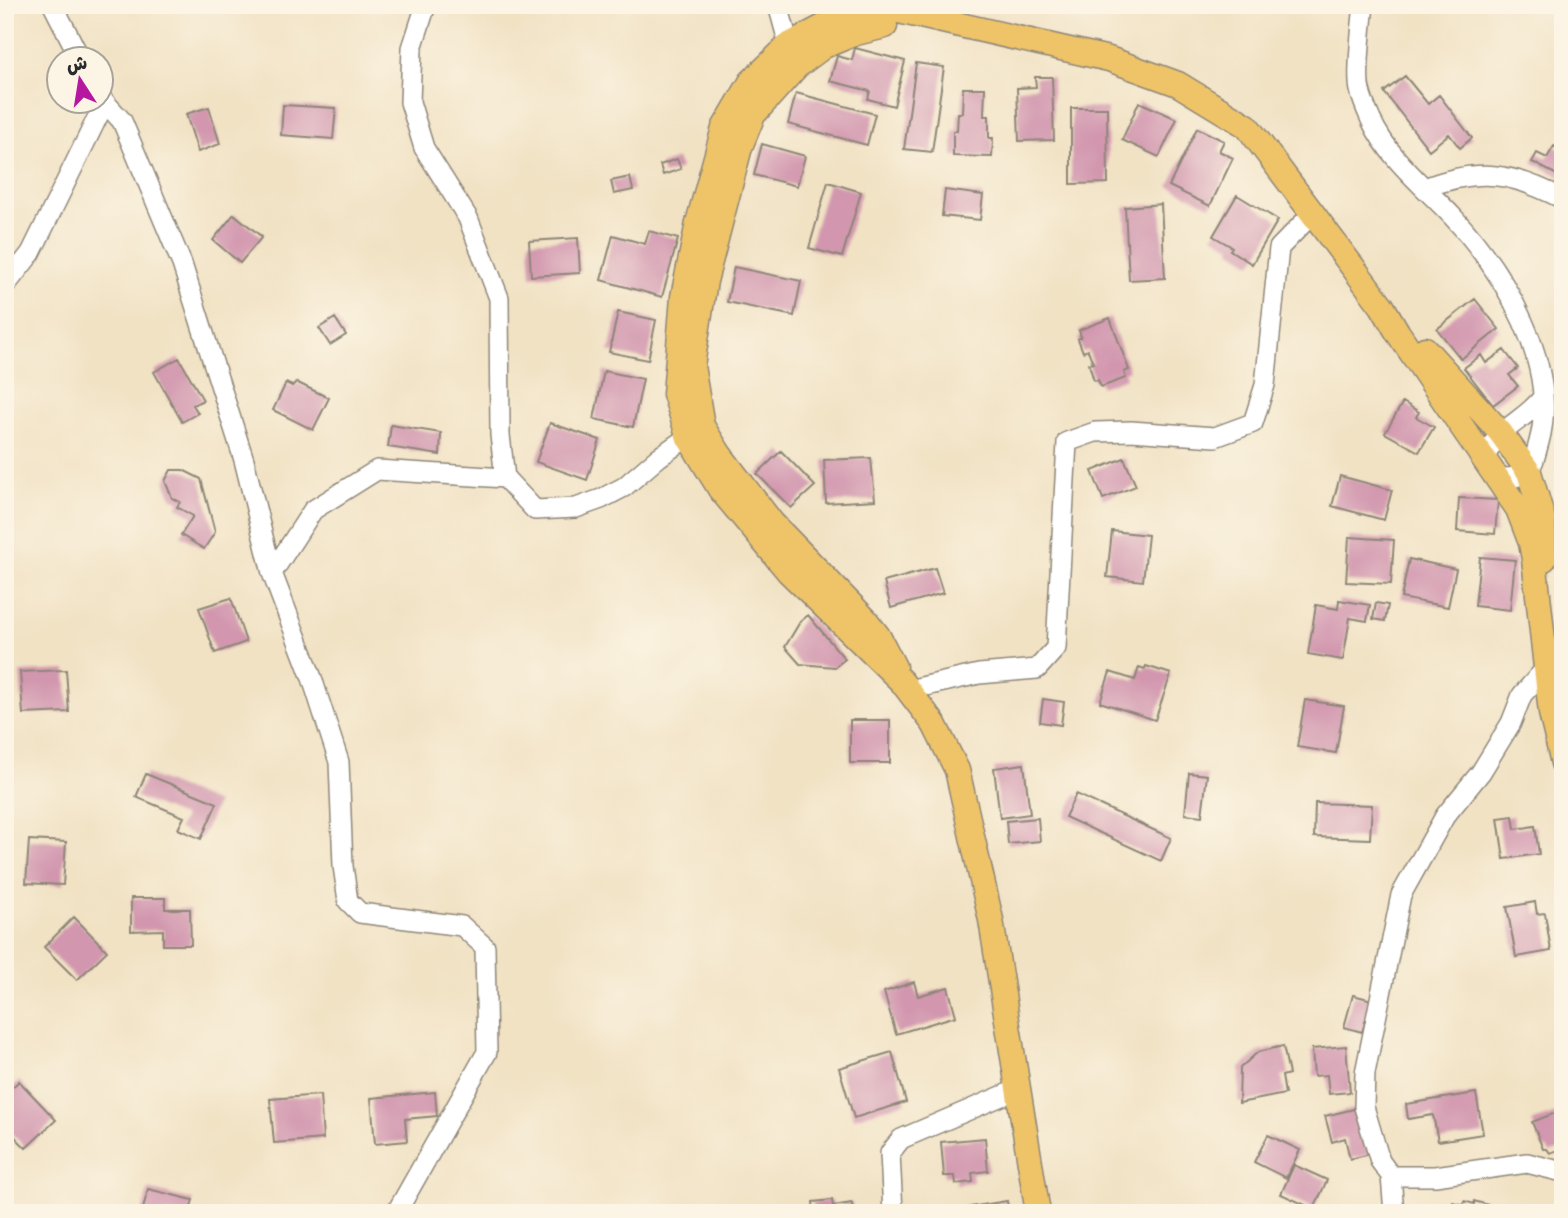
<svg xmlns="http://www.w3.org/2000/svg" width="1568" height="1218" viewBox="0 0 1568 1218" font-family="Kalam,'Playpen Sans Arabic',sans-serif">
<style>
.building{fill:#d297af}
.lines{fill:none;stroke-linecap:round;stroke-linejoin:round}
.minor-casing{stroke:#8e8678;stroke-width:22}
.major-casing{stroke:#8e8678;stroke-width:27}
.minor{stroke:#fff;stroke-width:19}
.major{stroke:#efc469;stroke-width:24}
</style>
<rect width="100%" height="100%" fill="#fcf5e5"/>
<filter id="ink" filterUnits="userSpaceOnUse"><feTurbulence type="fractalNoise" baseFrequency=".0143" numOctaves="2"/><feDisplacementMap in="SourceGraphic" scale="14" xChannelSelector="R" yChannelSelector="G"/><feConvolveMatrix kernelMatrix="1 2 1 2 8 2 1 2 1" color-interpolation-filters="sRGB"/></filter>
<filter id="wash" filterUnits="userSpaceOnUse"><feTurbulence type="fractalNoise" baseFrequency=".00686" numOctaves="4" result="noise"/><feDisplacementMap in="SourceGraphic" scale="28" xChannelSelector="R" yChannelSelector="G"/><feGaussianBlur stdDeviation="1.57" result="paint"/><feColorMatrix in="noise" values="0 0 0 0 0 0 0 0 0 0 0 0 0 0 0 0 0 1.4 0 .05"/><feComposite in="paint" operator="in"/></filter>
<g filter="url(#wash)">
<rect width="100%" height="100%" fill="#f1e2c4"/>
<g id="blocks">
<!-- building -->
<path class="building" d="M 855,48 L 905,61 L 894,106 L 868,99 L 870,91 L 830,81 L 837,56 L 852,60 Z
M 916,63 L 944,67 L 932,152 L 904,149 Z
M 1405,76 L 1428,104 L 1439,95 L 1472,138 L 1460,148 L 1449,134 L 1429,150 L 1384,92 Z
M 1035,77 L 1052,77 L 1054,140 L 1019,141 L 1017,88 L 1036,87 Z
M 963,88 L 985,88 L 984,116 L 989,116 L 989,138 L 993,138 L 992,157 L 953,156 L 953,131 L 957,131 L 958,113 L 962,113 Z
M 796,93 L 875,114 L 867,145 L 788,124 Z
M 1139,102 L 1177,119 L 1159,157 L 1122,140 Z
M 283,105 L 336,108 L 333,139 L 281,135 Z
M 209,107 L 220,144 L 198,152 L 186,114 Z
M 1071,108 L 1107,108 L 1108,183 L 1071,184 Z
M 1197,128 L 1224,141 L 1219,151 L 1233,158 L 1210,206 L 1169,186 Z
M 762,144 L 805,156 L 797,186 L 754,175 Z
M 1554,146 L 1563,151 L 1563,178 L 1532,162 L 1537,153 L 1547,158 Z
M 677,159 L 681,169 L 663,175 L 660,165 Z
M 630,177 L 633,190 L 614,194 L 611,181 Z
M 828,182 L 861,192 L 842,257 L 809,248 Z
M 945,190 L 983,195 L 980,220 L 942,216 Z
M 1237,195 L 1278,220 L 1252,264 L 1230,250 L 1232,247 L 1213,236 Z
M 1161,204 L 1165,278 L 1129,280 L 1125,207 Z
M 234,214 L 262,237 L 240,263 L 213,240 Z
M 649,231 L 678,239 L 662,297 L 601,280 L 613,235 L 645,244 Z
M 578,238 L 580,273 L 531,276 L 529,241 Z
M 734,267 L 801,281 L 794,316 L 727,302 Z
M 1475,299 L 1499,329 L 1461,359 L 1437,329 Z
M 618,312 L 656,320 L 648,360 L 609,352 Z
M 335,318 L 346,335 L 330,345 L 319,328 Z
M 1110,318 L 1129,370 L 1124,372 L 1126,378 L 1101,387 L 1098,380 L 1094,381 L 1089,364 L 1093,363 L 1088,350 L 1083,352 L 1078,339 L 1081,337 L 1079,330 Z
M 1504,350 L 1518,368 L 1509,375 L 1518,386 L 1493,405 L 1464,368 L 1481,355 L 1486,363 Z
M 179,358 L 203,400 L 193,405 L 198,413 L 182,422 L 154,372 Z
M 604,371 L 643,379 L 633,427 L 594,419 Z
M 296,382 L 329,398 L 313,430 L 273,410 L 286,383 L 292,386 Z
M 1403,402 L 1419,412 L 1416,417 L 1434,427 L 1419,452 L 1385,433 Z
M 550,423 L 600,440 L 587,480 L 536,462 Z
M 391,425 L 441,433 L 440,455 L 388,447 Z
M 781,451 L 815,486 L 791,508 L 757,474 Z
M 1561,453 L 1563,453 L 1563,472 L 1559,471 Z
M 871,458 L 875,500 L 826,503 L 824,460 Z
M 1124,458 L 1136,486 L 1103,499 L 1092,471 Z
M 171,470 L 183,470 L 201,479 L 215,532 L 204,549 L 181,535 L 193,516 L 177,507 L 180,502 L 172,498 L 165,481 Z
M 1340,476 L 1392,490 L 1384,520 L 1332,506 Z
M 1459,498 L 1498,500 L 1495,534 L 1457,531 Z
M 1112,531 L 1148,535 L 1143,581 L 1107,577 Z
M 1349,537 L 1394,540 L 1391,584 L 1346,582 Z
M 1480,557 L 1515,560 L 1510,610 L 1475,606 Z
M 1409,559 L 1456,569 L 1448,607 L 1401,598 Z
M 935,568 L 943,593 L 891,608 L 884,582 Z
M 231,598 L 246,642 L 215,653 L 199,608 Z
M 1339,600 L 1370,605 L 1367,621 L 1350,618 L 1343,660 L 1308,654 L 1316,605 L 1338,609 Z
M 1376,603 L 1388,605 L 1385,621 L 1373,619 Z
M 808,615 L 845,659 L 835,667 L 800,664 L 785,647 L 800,622 Z
M 1146,666 L 1171,674 L 1155,720 L 1100,702 L 1110,672 L 1135,680 L 1139,667 L 1145,669 Z
M 66,670 L 69,712 L 23,714 L 20,672 Z
M 1043,699 L 1064,702 L 1061,725 L 1040,722 Z
M 1305,700 L 1344,706 L 1336,753 L 1297,747 Z
M 850,720 L 890,720 L 890,763 L 850,763 Z
M 1024,764 L 1030,814 L 1000,818 L 994,768 Z
M 1189,773 L 1207,775 L 1202,816 L 1185,814 Z
M 146,774 L 217,803 L 201,839 L 178,829 L 184,817 L 136,797 Z
M 1076,794 L 1171,838 L 1161,861 L 1065,817 Z
M 1315,803 L 1372,805 L 1370,839 L 1314,837 Z
M 1513,816 L 1515,829 L 1535,826 L 1539,854 L 1504,859 L 1498,818 Z
M 1038,818 L 1040,841 L 1008,844 L 1006,821 Z
M 29,840 L 66,842 L 63,885 L 26,883 Z
M 131,898 L 165,898 L 165,909 L 190,909 L 191,945 L 163,945 L 163,930 L 131,931 Z
M 1535,902 L 1537,914 L 1545,913 L 1551,951 L 1516,957 L 1507,907 Z
M 74,917 L 107,951 L 77,980 L 44,947 Z
M 914,982 L 918,996 L 948,987 L 956,1016 L 896,1034 L 884,992 Z
M 1353,995 L 1372,1000 L 1362,1032 L 1344,1027 Z
M 1563,1042 L 1563,1062 L 1556,1045 Z
M 1283,1046 L 1289,1074 L 1282,1076 L 1285,1094 L 1239,1103 L 1240,1068 L 1258,1052 Z
M 1346,1046 L 1350,1092 L 1329,1094 L 1327,1075 L 1314,1076 L 1312,1049 Z
M 892,1052 L 906,1102 L 854,1118 L 839,1068 Z
M 19,1081 L 56,1120 L 26,1148 L 7,1129 L 5,1130 L 5,1094 Z
M 435,1092 L 437,1116 L 405,1119 L 407,1141 L 375,1144 L 371,1098 Z
M 1476,1093 L 1483,1134 L 1438,1141 L 1433,1115 L 1408,1119 L 1406,1104 Z
M 320,1095 L 323,1139 L 274,1143 L 270,1099 Z
M 1358,1108 L 1370,1154 L 1350,1159 L 1345,1138 L 1332,1142 L 1325,1116 Z
M 1563,1110 L 1563,1148 L 1550,1153 L 1547,1149 L 1543,1149 L 1532,1122 Z
M 1268,1135 L 1300,1150 L 1286,1178 L 1254,1162 Z
M 985,1138 L 988,1171 L 972,1173 L 973,1182 L 956,1184 L 955,1176 L 944,1176 L 941,1142 Z
M 1294,1165 L 1327,1180 L 1314,1209 L 1281,1194 Z
M 148,1189 L 193,1200 L 189,1213 L 142,1213 Z
M 832,1200 L 833,1206 L 852,1203 L 853,1213 L 814,1213 L 813,1202 Z
M 1007,1201 L 1009,1213 L 971,1213 L 970,1207 Z
M 1464,1201 L 1474,1204 L 1474,1201 L 1495,1207 L 1493,1213 L 1437,1213 L 1440,1204 L 1452,1208 L 1453,1202 L 1463,1205 Z"/>
</g>
</g>
<g filter="url(#ink)">
<use href="#blocks" fill-opacity="0" stroke="#8e8678" stroke-width="2"/>
<g class="lines">
<!-- minor casing -->
<g class="minor-casing">
<path id="minor" d="M 53,5 L 81,60
M 426,5 L 412,48 L 410,102 L 424,148 L 468,218 L 499,298 L 500,435 L 505,478 L 535,510 L 576,508 L 601,499 L 624,487 L 659,457 L 699,429
M 778,5 L 789,45
M 1364,5 C 1362,23 1356,76 1360,90 C 1362,100 1367,111 1371,120 C 1389,159 1424,186 1453,217 C 1503,271 1560,365 1539,442 C 1532,469 1530,479 1499,478
M 102,99 L 122,121 L 182,264 L 244,460 L 272,573 L 313,510 L 377,470 L 505,478
M 1425,188 C 1479,167 1513,173 1563,199
M 5,286 L 31,253 L 104,104
M 1485,458 C 1499,425 1523,423 1543,397
M 272,573 L 312,678 L 339,762 L 343,866 L 348,901 L 360,913 L 462,926 L 485,947 L 487,1052 L 396,1213
M 908,690 L 979,674 L 1037,669 L 1056,648 L 1067,442 L 1095,432 L 1131,431 L 1215,437 L 1253,423 L 1265,385 L 1279,248 L 1314,212
M 1391,1176 L 1435,1176 L 1527,1163 L 1563,1172
M 893,1213 L 890,1153 L 901,1139 L 1018,1089
M 1394,1213 L 1391,1176 L 1380,1161 L 1364,1107 L 1365,1073 L 1401,895 L 1445,816 L 1481,772 L 1511,723 L 1522,695 L 1546,668"/>
</g>
<!-- major casing -->
<g class="major-casing">
<path id="major" d="M 885,26 L 856,33 L 824,46 L 797,66 L 753,115 L 740,147 L 705,281 L 692,366 L 702,426 L 720,455 L 772,523 L 865,619 L 878,636 L 894,667
M 1425,349 L 1500,432 L 1529,472 L 1543,519 L 1544,559
M 1038,1213 L 991,920 L 957,770 L 934,724 L 902,682 L 789,572 L 720,489 L 689,438 L 675,394 L 683,297 L 698,223 L 724,128 L 751,82 L 789,45 L 836,20 L 890,9 L 1109,59 L 1178,84 L 1247,126 L 1382,306 L 1398,333 L 1518,509 L 1531,543 L 1534,559 L 1551,713 L 1563,763"/>
</g>
<!-- minor -->
<use href="#minor" class="minor"/>
<!-- major -->
<use href="#major" class="major"/>
</g>
</g>
<!-- margin -->
<rect width="1568" height="1218" fill="none" stroke="#fcf5e5" stroke-width="28"/>
<!-- north arrow -->
<g transform="translate(80 80) rotate(348)"><circle r="33" fill="#fcf5e5" stroke="#a8a49b" stroke-width="2"/>
<path d="M0-5L12 26L0 18L-12 26Z" fill="#b5179e"/>
<text y="-10" font-size="19" font-weight="bold" text-anchor="middle" fill="#2b2b2b">ش</text>
</g>
</svg>
